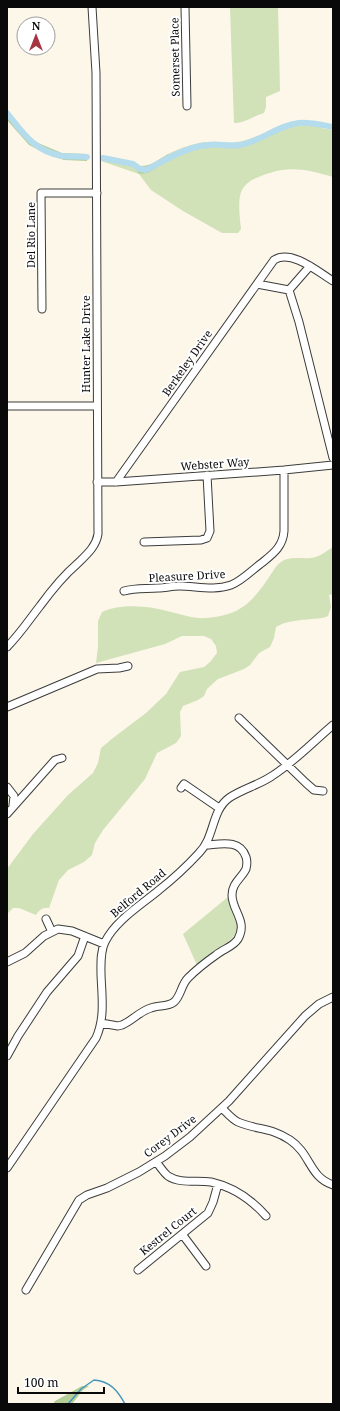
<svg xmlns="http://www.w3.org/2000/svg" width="340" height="1411" viewBox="0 0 340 1411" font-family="'Noto Serif',serif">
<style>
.green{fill:#d1e1b8}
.forest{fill:#b6cf99}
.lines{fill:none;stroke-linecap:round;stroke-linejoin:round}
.stream{stroke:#4595ba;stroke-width:1.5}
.canal{stroke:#b4dced;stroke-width:6}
.street-casing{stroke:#3c3c3c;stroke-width:9}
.street{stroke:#fff;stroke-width:7}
.labels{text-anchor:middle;stroke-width:4;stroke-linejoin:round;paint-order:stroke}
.street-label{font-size:11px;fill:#090909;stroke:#fff}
</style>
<rect width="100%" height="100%" fill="#fcf7e9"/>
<!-- green -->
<path class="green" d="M 230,7 L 278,7 L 280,91 L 266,97 L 266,107 L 264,113 C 253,116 245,123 234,123 Z
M 300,120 L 318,122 L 321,128 L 333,130 L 333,177 C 306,169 288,165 261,176 C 253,179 247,182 242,190 C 237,199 240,219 241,229 L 238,233 L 222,233 L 183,211 L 151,190 L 139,174 L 101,161 L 102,156 L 133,165 L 139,174 L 174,157 L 168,154 C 181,148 193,143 207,142 C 217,142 228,144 238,142 C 260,138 278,125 300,120 Z
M 333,547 L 333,594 L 329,595 L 331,607 L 328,616 C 322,619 318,618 312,619 C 299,620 286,621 276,627 L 274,638 L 270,647 L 259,653 L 250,665 L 244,669 L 218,679 L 207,689 L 204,696 L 198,700 L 183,706 L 180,712 L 181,736 L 176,743 L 157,753 L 145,779 L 103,830 L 95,843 L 92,855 L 84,862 L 68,870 L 59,880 L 49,908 C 43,907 39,910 36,915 L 19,908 L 13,908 L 7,914 L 7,869 L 33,834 L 68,795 L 93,773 L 98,763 L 101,748 L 113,738 L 146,713 L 166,694 L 180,672 L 204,667 L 210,662 L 217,653 L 216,646 L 211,639 L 204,636 L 182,636 L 165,644 L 96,663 L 98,647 L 98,621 L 102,612 C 123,603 149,606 171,612 C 183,615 194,619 207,618 C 236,615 248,607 265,583 C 271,576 273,568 281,562 C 290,556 301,559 311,558 C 319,557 327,551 333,547 Z
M 228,897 C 229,906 235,913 237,921 C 240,938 225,943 214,951 C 208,955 203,960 197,965 L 183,934 Z"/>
<!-- forest -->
<path class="forest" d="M 7,110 L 31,140 L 62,153 L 87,154 L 87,161 L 64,160 L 49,155 L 29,145 L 7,120 Z
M 168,154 L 174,157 L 148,173 L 139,174 L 133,165 C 148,169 156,161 168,154 Z
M 82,1386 L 89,1386 L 83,1390 L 72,1404 L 53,1404 L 55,1401 Z"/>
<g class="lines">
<!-- stream -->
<path class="stream" d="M 68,1404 L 81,1389 L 94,1380 C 110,1381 118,1391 125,1404"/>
<!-- canal -->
<path class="canal" d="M 7,113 C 23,133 34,151 62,156 C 70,157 79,156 87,157
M 103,158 L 133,164 L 140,169 L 146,170 C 166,160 185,147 208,145 C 218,143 229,147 239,145 C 260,142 278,125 299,123 C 310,122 322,125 333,127"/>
<!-- street casing -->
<g class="street-casing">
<path id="street" d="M 185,7 L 187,106
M 310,266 L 289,290 L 299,322 L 333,458
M 257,284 L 289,290
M 42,309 L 41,193 L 97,193
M 7,406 L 97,406
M 97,482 L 116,482 L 284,470 L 333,465
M 116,482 L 274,260 C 292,249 318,272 333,281
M 144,542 L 201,540 L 207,538 L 210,531 L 207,475
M 124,591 C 135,588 146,589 158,588 C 165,588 172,586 179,586 C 196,586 214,591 231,585 C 242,581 253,569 263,562 C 274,553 283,546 284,531 L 284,470
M 7,647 C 20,634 29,620 40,606 C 51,591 63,576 77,564 C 86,555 96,547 98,534 L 96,73 L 92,7
M 7,707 L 97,669 L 119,668 L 128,666
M 239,718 L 306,783 L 314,790 L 323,791
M 7,787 L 14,796 L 13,805
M 181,788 L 184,784 L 219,808
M 7,814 L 55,760 L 62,758
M 46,919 L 52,932
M 7,962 L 25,953 L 44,936 L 58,929 L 72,931 L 104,944
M 101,1023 L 118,1026 L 122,1025 C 132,1021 140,1011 151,1008 C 158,1005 168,1007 174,1002 C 181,996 181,985 188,978 C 196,970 206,962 216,955 C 223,949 233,947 238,939 C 248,921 232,911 232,895 C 232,883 241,879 246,869 C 247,865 247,860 246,857 C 240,839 221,844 206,845
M 7,1056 L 18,1036 L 47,992 L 78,956 L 85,936
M 222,1108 C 227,1113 232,1119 238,1122 C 256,1130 271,1127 290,1140 C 311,1154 309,1177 333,1185
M 156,1162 C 160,1166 163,1172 168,1176 C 180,1184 197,1180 211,1182 C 233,1187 251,1199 266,1216
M 7,1168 L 96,1038 C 105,1018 102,997 101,975 C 101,964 100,952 105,942 C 115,921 141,905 159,890 C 173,879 187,866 199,853 C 215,837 211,811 229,798 C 242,789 259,785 272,776 C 294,762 313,742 333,725
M 182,1234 L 206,1266
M 138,1270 L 208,1213 L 213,1202 L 218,1184
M 26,1290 L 79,1200 L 87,1195 L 107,1188 L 139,1172 L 165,1156 L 190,1137 L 229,1101 L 305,1016 L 319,1004 L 333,997"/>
</g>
<!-- street -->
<use href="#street" class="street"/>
</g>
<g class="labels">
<!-- street labels -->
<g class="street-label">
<text transform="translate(175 57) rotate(-91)" y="4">Somerset Place</text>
<text transform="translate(31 235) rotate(-90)" y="4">Del Rio Lane</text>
<text transform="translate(86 344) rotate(-90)" y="4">Hunter Lake Drive</text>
<text transform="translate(187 363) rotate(-55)" y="4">Berkeley Drive</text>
<text transform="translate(215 464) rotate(-4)" y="4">Webster Way</text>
<text transform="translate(187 576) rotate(-3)" y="4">Pleasure Drive</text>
<text transform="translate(138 893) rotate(-40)" y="4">Belford Road</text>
<text transform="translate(170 1136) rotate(-37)" y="4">Corey Drive</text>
<text transform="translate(168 1231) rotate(-39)" y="4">Kestrel Court</text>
</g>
</g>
<!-- border -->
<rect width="340" height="1411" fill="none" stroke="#090909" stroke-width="16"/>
<!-- north arrow -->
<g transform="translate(36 36)"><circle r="19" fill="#ffffff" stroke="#9d9d9d"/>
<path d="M0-3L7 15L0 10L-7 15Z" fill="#a63544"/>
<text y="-6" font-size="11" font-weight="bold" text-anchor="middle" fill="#090909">N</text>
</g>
<!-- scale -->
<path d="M18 1387v6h86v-6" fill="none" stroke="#090909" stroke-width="2"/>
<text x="24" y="1387" font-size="12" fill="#090909" stroke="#ffffff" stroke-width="3" paint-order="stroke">100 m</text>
</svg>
